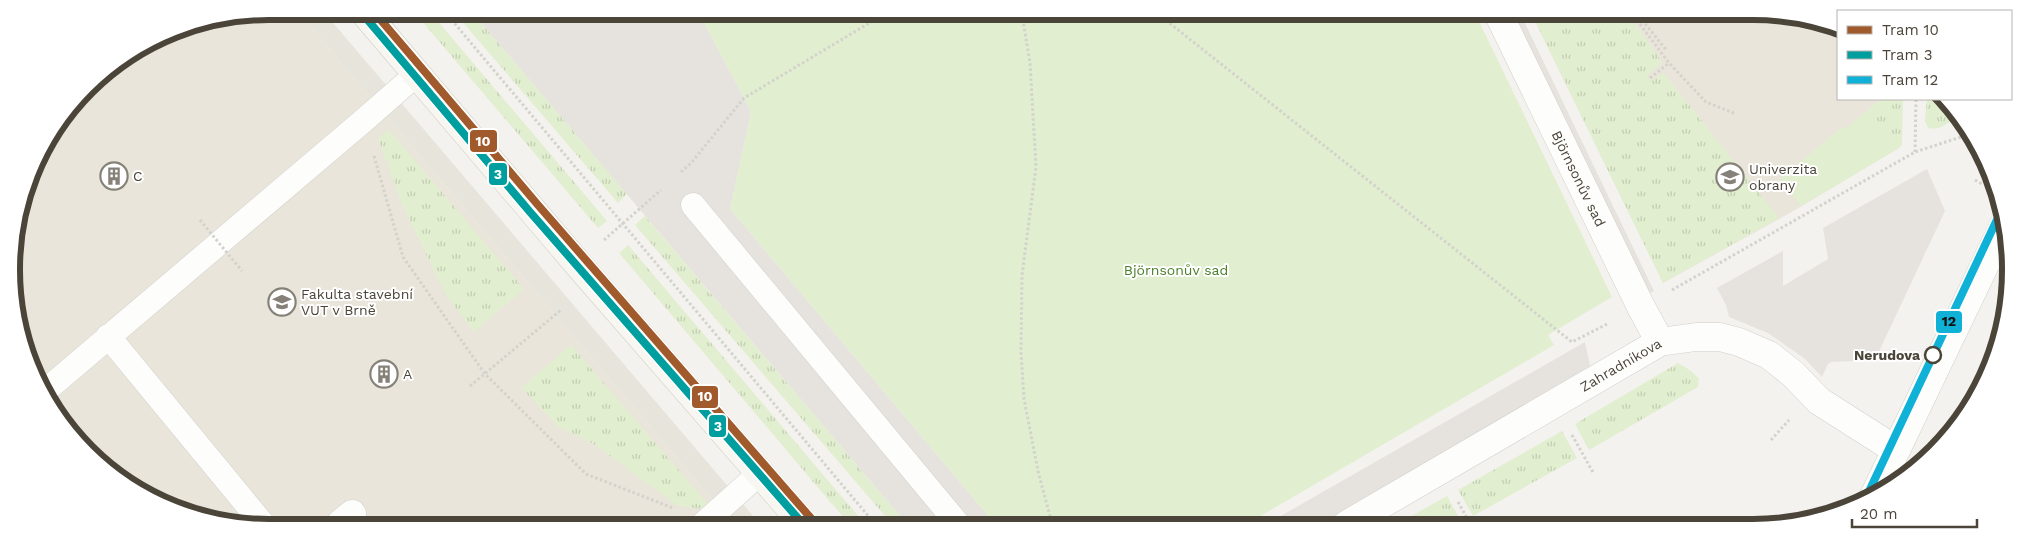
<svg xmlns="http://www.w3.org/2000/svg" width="2022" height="539" viewBox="0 0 2022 539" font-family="'Work Sans',sans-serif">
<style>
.residential{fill:#e7e4dc}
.education{fill:#eae5da}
.grass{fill:url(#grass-tufts)}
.green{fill:#e1eecf}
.parking{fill:#e6e3df}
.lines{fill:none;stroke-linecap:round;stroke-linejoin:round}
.service-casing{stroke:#d2d0cb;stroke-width:25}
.pedestrian-casing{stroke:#d2d0cb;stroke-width:29}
.minor-casing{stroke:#d2d0cb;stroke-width:29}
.secondary-casing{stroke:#d3cfc5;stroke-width:29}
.path{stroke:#d3d2cc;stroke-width:3;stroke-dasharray:2.5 2.5;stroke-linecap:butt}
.service{stroke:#fdfdfc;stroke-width:24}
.pedestrian{stroke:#fdfdfc;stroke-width:28}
.minor{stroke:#fdfdfc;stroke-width:28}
.secondary{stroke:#f7f6f1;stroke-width:28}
.path-bridge{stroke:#d3d2cc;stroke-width:3;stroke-dasharray:2.5 2.5;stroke-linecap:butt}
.tram-1-casing{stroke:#fff;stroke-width:11}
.tram-2-casing{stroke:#fff;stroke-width:11}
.tram-3-casing{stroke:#fff;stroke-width:11}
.tram-1{stroke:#a05a2c;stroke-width:8}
.tram-2{stroke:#009e9e;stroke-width:8}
.tram-3{stroke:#0fb1d7;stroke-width:8}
.stop-dot{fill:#fff;stroke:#4b4439;stroke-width:2.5}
.labels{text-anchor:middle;stroke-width:4;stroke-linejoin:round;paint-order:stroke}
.poi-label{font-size:14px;fill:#4b4439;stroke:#fff;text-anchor:start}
.street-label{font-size:14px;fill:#4b4439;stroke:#fff}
.park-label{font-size:14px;fill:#4a7f2a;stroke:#fff}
.stop-label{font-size:14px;font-weight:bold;fill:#4b4439;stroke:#fff;text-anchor:end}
.rim{fill:none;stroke:#4b4439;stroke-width:6}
.line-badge{stroke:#fff;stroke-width:2}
.badge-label{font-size:14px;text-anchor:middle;font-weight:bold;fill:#fff}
.pale-badge-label{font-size:14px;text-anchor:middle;font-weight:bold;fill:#111}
</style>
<defs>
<pattern id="grass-tufts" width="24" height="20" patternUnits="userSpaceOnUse" patternTransform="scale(1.25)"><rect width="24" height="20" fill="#e1eecf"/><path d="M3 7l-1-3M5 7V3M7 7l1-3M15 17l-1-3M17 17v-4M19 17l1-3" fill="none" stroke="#c3cdb2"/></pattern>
</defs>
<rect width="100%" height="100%" fill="#f4f2ee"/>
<!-- residential -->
<path class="residential" d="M 297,11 L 323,11 L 760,524 L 733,524 Z"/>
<!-- education -->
<path class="education" d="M 269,11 L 297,11 L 733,524 L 219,523 L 140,493 L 65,427 L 25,352 L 12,252 L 38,155 L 99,76 L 171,31 Z
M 1532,15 L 1803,16 L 1838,31 L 1838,99 L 1881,99 L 1868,110 L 1899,148 L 1790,213 L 1663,283 Z"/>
<!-- grass -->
<path class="grass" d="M 414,12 L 430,12 L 607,221 L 598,228 Z
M 454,12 L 472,12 L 627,194 L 618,203 Z
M 1532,15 L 1630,16 L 1662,62 L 1647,76 L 1653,81 L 1663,72 L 1779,218 L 1663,283 Z
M 1881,99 L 1903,99 L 1902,145 L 1899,148 L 1868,110 Z
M 1927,99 L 1940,99 L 1957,116 C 1948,123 1941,131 1928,128 L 1925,121 Z
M 389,130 L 524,289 L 474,332 L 446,295 L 402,205 L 378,138 Z
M 645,216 L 907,524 L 892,524 L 635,225 Z
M 628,245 L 865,524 L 849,524 L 619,253 Z
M 571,345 L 713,510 L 678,506 L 592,443 L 559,427 L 521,388 Z
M 1678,363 L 1691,371 L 1699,379 L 1698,387 L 1589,450 L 1575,424 Z
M 1562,431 L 1577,458 L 1473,516 L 1458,490 Z
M 1447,496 L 1462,523 L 1457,525 L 1400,525 L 1399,523 Z"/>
<!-- green -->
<path class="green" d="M 699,13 L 1476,15 L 1612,297 L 1548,335 L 1554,345 L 1245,525 L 995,524 L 730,209 L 751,112 Z
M 1868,110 L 1899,148 L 1801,206 L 1779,179 L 1842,127 L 1844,129 Z"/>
<!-- parking -->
<path class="parking" d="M 472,12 L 699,13 L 751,112 L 730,209 L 995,524 L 907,524 Z
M 1505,15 L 1521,15 L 1654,291 L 1642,297 Z
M 1927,169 L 1945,211 L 1875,360 L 1831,362 L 1828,364 L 1822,377 L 1805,359 L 1768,333 L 1729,317 L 1726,305 L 1717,288 L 1783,251 L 1783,286 L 1828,259 L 1823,228 Z
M 1585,342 L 1592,375 L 1331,525 L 1265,525 Z"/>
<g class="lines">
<!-- service casing -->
<g class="service-casing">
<path id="service" d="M 693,205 L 958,524
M 108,336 L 262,523
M 45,391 L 363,121 L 411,79 L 417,76
M 703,524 L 760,473"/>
</g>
<!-- pedestrian casing -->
<g class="pedestrian-casing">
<path id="pedestrian" d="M 341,523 L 352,514"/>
</g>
<!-- minor casing -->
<g class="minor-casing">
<g id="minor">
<path id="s1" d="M 1499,15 L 1641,307 L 1660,342"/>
<path d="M 1874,496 L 2006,221"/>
<path id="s2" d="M 1346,525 L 1660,342 L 1696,337 L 1720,337 L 1739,342 L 1769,355 L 1793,374 L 1819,401 L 1896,450"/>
</g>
</g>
<!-- secondary casing -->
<g class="secondary-casing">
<path id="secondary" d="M 364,12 L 577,263 L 804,524"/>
</g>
<!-- path -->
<path class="path" d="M 445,12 L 875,524
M 1022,14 L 1030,63 L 1036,167 L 1022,275 L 1021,352 L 1024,399 L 1038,471 L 1052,524
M 1158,14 L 1572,342 L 1609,323
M 1634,16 L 1669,63 L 1706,102 L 1736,114
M 1639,16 L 1667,51
M 1650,78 L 1669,63
M 1915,152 L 1916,99
M 374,156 L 403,257 L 485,374 L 586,474 L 673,508
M 681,172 L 692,162 L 744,98 L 886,13
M 1975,180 L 1982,184
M 604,240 L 661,190
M 1672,290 L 1915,152 L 1970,134
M 470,386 L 561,310
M 1572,435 L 1594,474
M 1771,440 L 1789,420
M 1458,502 L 1471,525"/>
<!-- service -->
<use href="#service" class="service"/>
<!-- pedestrian -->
<use href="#pedestrian" class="pedestrian"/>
<!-- minor -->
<use href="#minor" class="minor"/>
<!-- secondary -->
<use href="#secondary" class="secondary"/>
<!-- path-bridge -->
<path class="path-bridge" d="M 200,220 L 242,271"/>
<!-- tram-1 casing -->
<g class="tram-1-casing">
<path id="tram-1" d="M 374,12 L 538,205 L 816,524"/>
</g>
<!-- tram-2 casing -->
<g class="tram-2-casing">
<path id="tram-2" d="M 366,18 L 530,212 L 803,524"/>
</g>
<!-- tram-3 casing -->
<g class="tram-3-casing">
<path id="tram-3" d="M 1864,502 L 2002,209"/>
</g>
<!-- tram-1 -->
<use href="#tram-1" class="tram-1"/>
<!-- tram-2 -->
<use href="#tram-2" class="tram-2"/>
<!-- tram-3 -->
<use href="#tram-3" class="tram-3"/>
</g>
<!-- icons -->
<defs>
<g id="building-ring" transform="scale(1.4375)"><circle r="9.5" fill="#fff" stroke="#868178" stroke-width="1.5"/><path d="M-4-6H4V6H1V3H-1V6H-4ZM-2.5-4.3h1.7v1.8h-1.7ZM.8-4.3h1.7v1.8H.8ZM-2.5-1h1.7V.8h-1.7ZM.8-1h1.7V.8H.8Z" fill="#868178"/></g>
<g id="university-ring" transform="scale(1.4375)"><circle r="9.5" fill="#fff" stroke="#868178" stroke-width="1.5"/><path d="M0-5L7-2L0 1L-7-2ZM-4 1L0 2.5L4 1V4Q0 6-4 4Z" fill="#868178"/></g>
</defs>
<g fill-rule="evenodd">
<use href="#building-ring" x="114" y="176"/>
<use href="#university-ring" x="1730" y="177"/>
<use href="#university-ring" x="282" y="302"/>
<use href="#building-ring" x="384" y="374"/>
</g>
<!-- markers -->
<circle class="stop-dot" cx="1933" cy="355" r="8"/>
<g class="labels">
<!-- poi labels -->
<g class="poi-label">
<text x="1749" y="174">Univerzita<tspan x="1749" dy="16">obrany</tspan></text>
<text x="133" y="181">C</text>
<text x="301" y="299">Fakulta stavební<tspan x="301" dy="16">VUT v Brně</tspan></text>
<text x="403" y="379">A</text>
</g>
<!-- street labels -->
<g class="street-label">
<text dy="5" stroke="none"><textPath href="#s1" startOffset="182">Björnsonův sad</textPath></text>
<text dy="5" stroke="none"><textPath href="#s2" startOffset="318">Zahradníkova</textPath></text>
</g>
<!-- park labels -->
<g class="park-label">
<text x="1176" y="275">Björnsonův sad</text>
</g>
<!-- stop labels -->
<g class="stop-label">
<text x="1920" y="360">Nerudova</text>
</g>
</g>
<!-- crop -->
<path d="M0 0H2022V539H0ZM269 20H1753A249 249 0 0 1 2002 269V270A249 249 0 0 1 1753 519H269A249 249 0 0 1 20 270V269A249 249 0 0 1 269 20Z" fill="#fff" fill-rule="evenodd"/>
<path class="rim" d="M269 20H1753A249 249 0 0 1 2002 269V270A249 249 0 0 1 1753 519H269A249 249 0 0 1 20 270V269A249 249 0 0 1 269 20Z"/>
<g class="line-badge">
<rect x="469" y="129" width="29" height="24" rx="5" fill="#a05a2c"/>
<rect x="488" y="162" width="20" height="24" rx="5" fill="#009e9e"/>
<rect x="1935" y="310" width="28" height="24" rx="5" fill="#0fb1d7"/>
<rect x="691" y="385" width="28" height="24" rx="5" fill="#a05a2c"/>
<rect x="708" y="414" width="19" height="24" rx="5" fill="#009e9e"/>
</g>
<g class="badge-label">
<text x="483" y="146">10</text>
<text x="498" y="179">3</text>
<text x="705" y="401">10</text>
<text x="718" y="431">3</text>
</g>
<g class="pale-badge-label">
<text x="1949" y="326">12</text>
</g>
<!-- legend -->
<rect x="1837" y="10" width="175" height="90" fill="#ffffff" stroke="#b7b4b0"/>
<rect x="1847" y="26" width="25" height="8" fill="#a05a2c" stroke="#b7b4b0"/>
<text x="1882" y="35" font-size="15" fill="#4b4439">Tram 10</text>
<rect x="1847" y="51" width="25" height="8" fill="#009e9e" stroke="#b7b4b0"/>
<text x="1882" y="60" font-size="15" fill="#4b4439">Tram 3</text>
<rect x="1847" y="76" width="25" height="8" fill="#0fb1d7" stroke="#b7b4b0"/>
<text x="1882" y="85" font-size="15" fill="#4b4439">Tram 12</text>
<!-- scale -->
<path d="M1852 519v8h125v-8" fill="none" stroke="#4b4439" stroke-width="2.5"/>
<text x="1860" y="519" font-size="15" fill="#4b4439" stroke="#ffffff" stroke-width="4" paint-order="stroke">20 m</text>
</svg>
